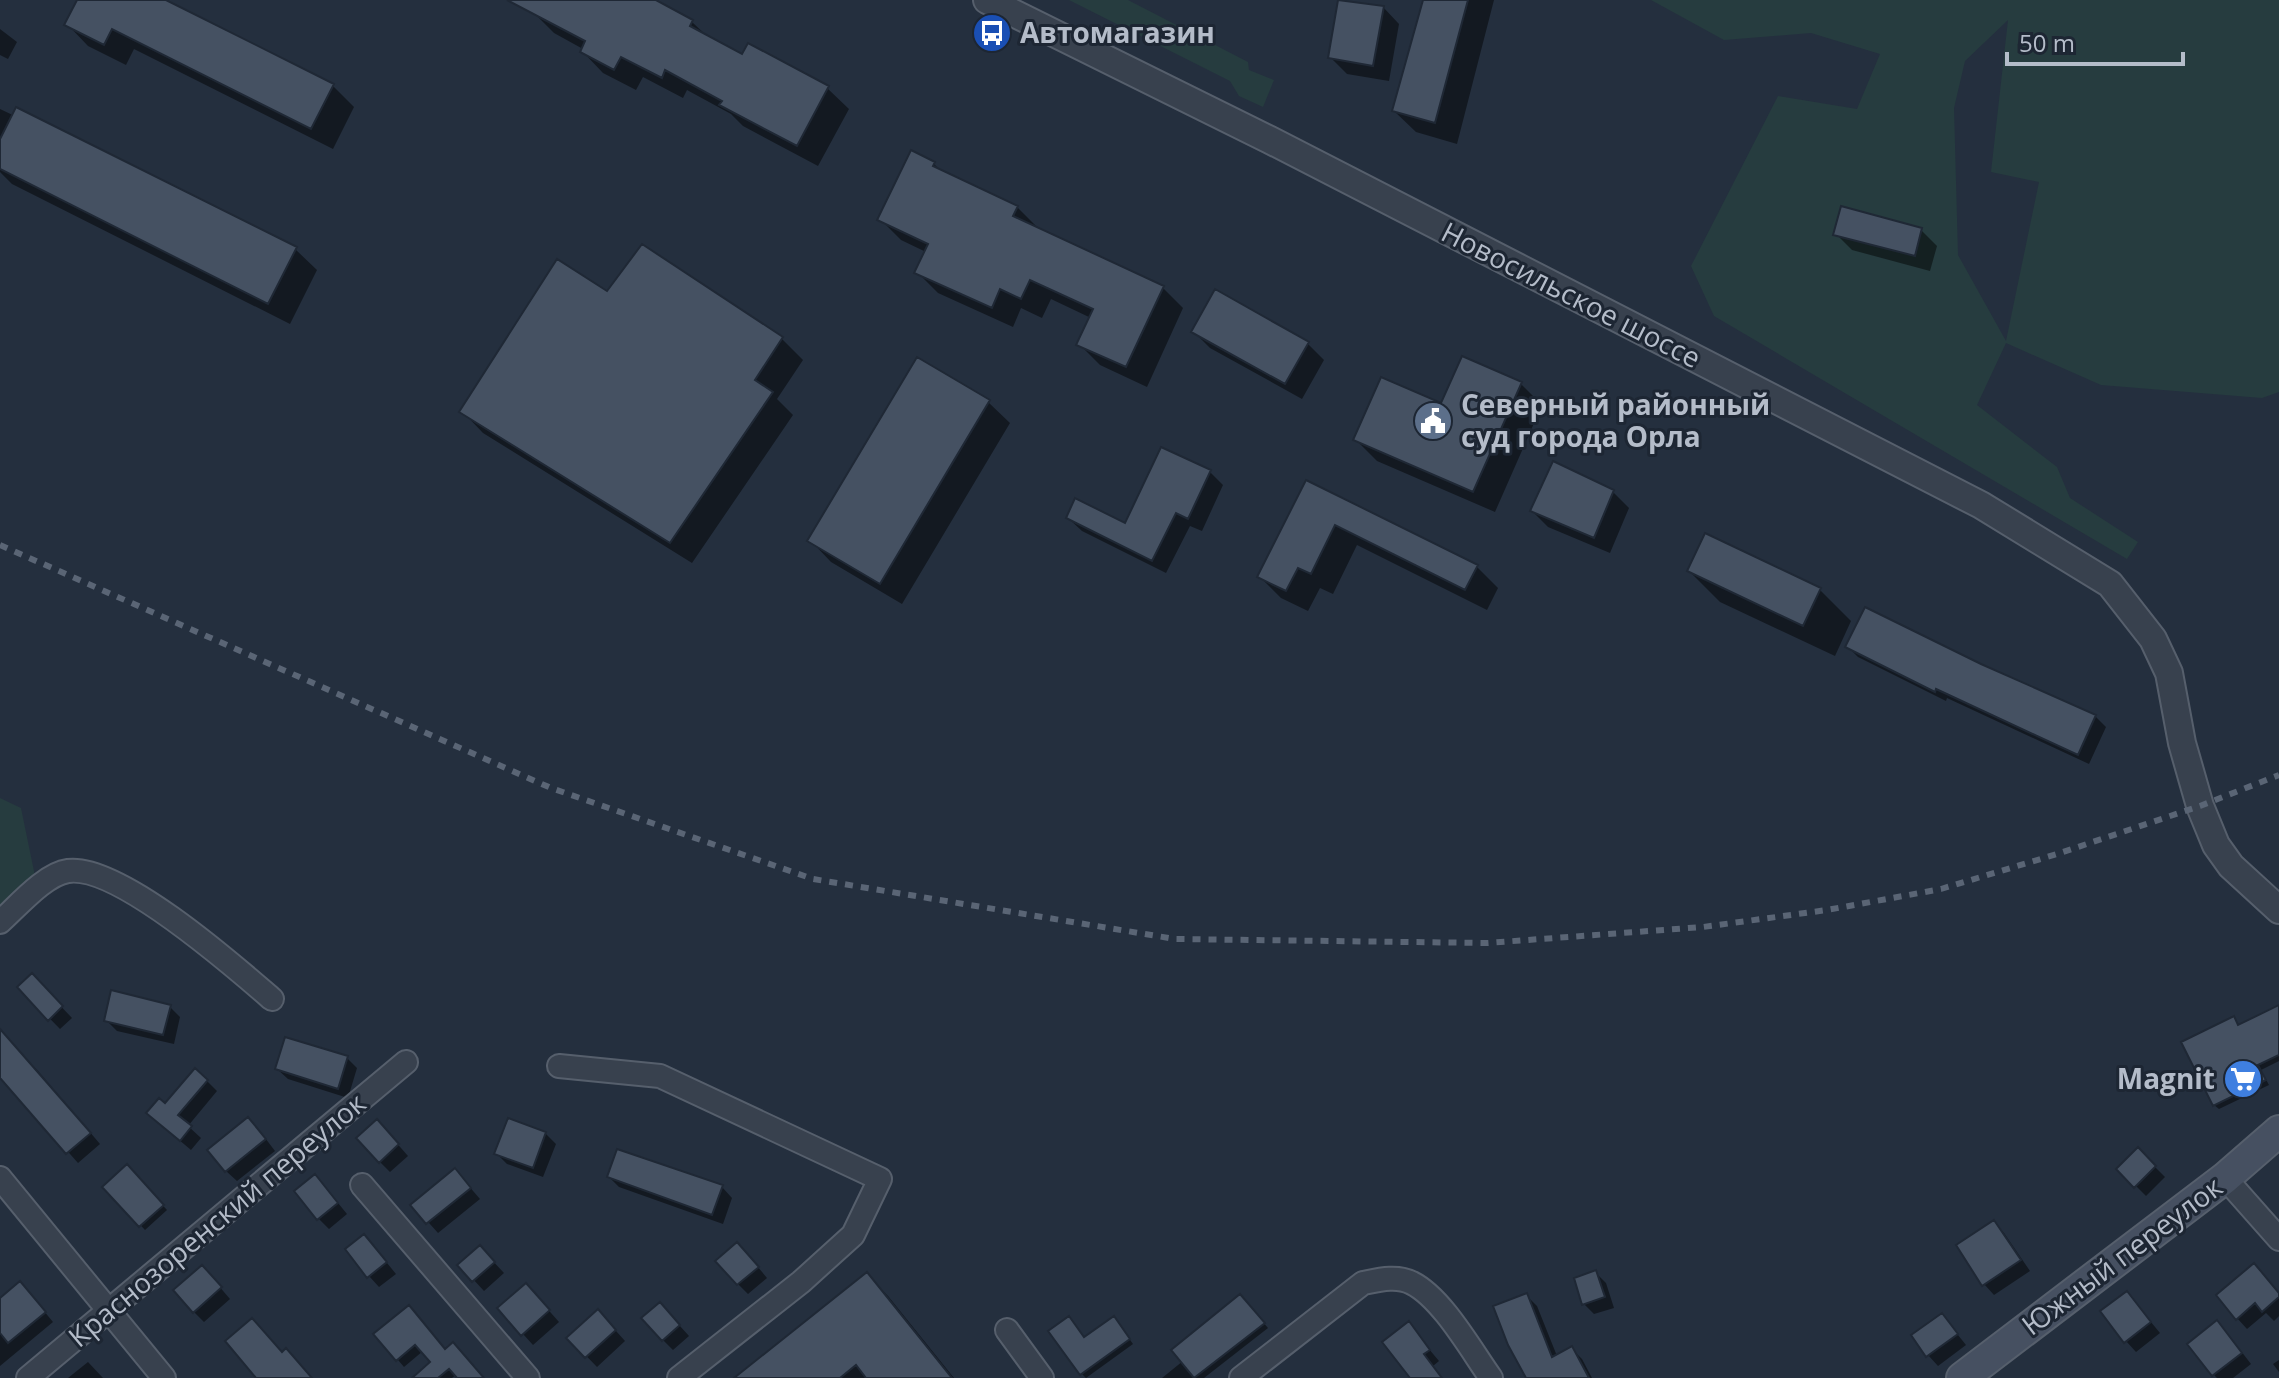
<svg xmlns="http://www.w3.org/2000/svg" width="2279" height="1378" viewBox="0 0 2279 1378" font-family="'Open Sans',sans-serif">
<style>
.green{fill:#263c3f;fill-rule:evenodd}
.shadow{fill:#0007}
.building{fill:#455162;stroke:#1f2835;stroke-width:2}
.lines{fill:none;stroke-linecap:round;stroke-linejoin:round}
.minor-casing{stroke:#565f6c;stroke-width:26}
.tertiary-casing{stroke:#565f6c;stroke-width:30}
.secondary-casing{stroke:#565f6c;stroke-width:34}
.minor{stroke:#38414e;stroke-width:22}
.tertiary{stroke:#38414e;stroke-width:26}
.secondary{stroke:#465061;stroke-width:30}
.rail{stroke:#5a6575;stroke-width:6;stroke-dasharray:8 8;stroke-linecap:butt}
.labels{text-anchor:middle;stroke-width:6;stroke-linejoin:round;paint-order:stroke}
.poi-label{font-size:28px;font-weight:bold;fill:#b4bcc9;stroke:#1d2633;text-anchor:start}
.street-label{font-size:28px;fill:#b4bcc9;stroke:#1d2633}
</style>
<rect width="100%" height="100%" fill="#242f3e"/>
<!-- green -->
<path class="green" d="M 1069,0 L 1128,0 L 1248,62 L 1249,70 L 1274,80 L 1263,107 L 1239,96 L 1230,81 Z
M 1651,0 L 2279,0 L 2279,392 L 2262,398 L 2101,385 L 2006,343 L 1977,405 L 2057,467 L 2070,498 L 2138,542 L 2127,559 L 1714,316 L 1691,266 L 1778,96 L 1857,109 L 1880,54 L 1811,33 L 1724,40 ZM 2008,20 L 1991,172 L 2039,182 L 2006,341 L 1958,255 L 1954,108 L 1965,61 Z
M 0,798 L 21,808 L 35,876 L 0,905 Z"/>
<!-- shadow -->
<path class="shadow" d="M 79,0 L 162,0 L 333,86 L 354,107 L 333,149 L 134,49 L 126,65 L 88,46 L 67,24 Z
M 539,0 L 651,0 L 692,22 L 709,38 L 743,57 L 827,88 L 849,109 L 818,166 L 743,126 L 731,114 L 687,90 L 683,98 L 643,77 L 636,90 L 603,73 L 582,51 L 583,49 L 554,33 L 533,12 Z
M 1340,0 L 1383,7 L 1399,24 L 1389,81 L 1347,74 L 1331,58 Z
M 1425,0 L 1494,0 L 1457,144 L 1416,132 L 1394,111 Z
M 0,29 L 17,42 L 8,59 L 0,55 Z
M 0,109 L 295,249 L 317,270 L 290,324 L 12,184 L 0,172 Z
M 934,164 L 943,173 L 1017,207 L 1038,228 L 1162,287 L 1183,308 L 1147,387 L 1100,365 L 1079,344 L 1091,318 L 1051,299 L 1042,318 L 1021,308 L 1013,327 L 938,293 L 917,272 L 926,252 L 901,240 L 880,219 Z
M 1921,230 L 1937,246 L 1930,271 L 1852,250 L 1836,234 Z
M 643,246 L 782,339 L 803,360 L 777,399 L 793,415 L 692,563 L 483,433 L 462,411 L 608,293 Z
M 1194,332 L 1308,344 L 1324,360 L 1302,399 L 1210,348 Z
M 1520,383 L 1542,405 L 1495,512 L 1377,461 L 1355,439 L 1442,405 Z
M 988,402 L 1010,423 L 902,604 L 831,562 L 810,540 Z
M 1210,472 L 1223,485 L 1202,531 L 1190,526 L 1166,573 L 1082,531 L 1068,518 L 1126,525 Z
M 1307,482 L 1477,567 L 1498,588 L 1487,610 L 1357,545 L 1333,594 L 1320,588 L 1308,611 L 1281,598 L 1260,577 Z
M 1613,492 L 1629,508 L 1610,553 L 1548,527 L 1532,511 Z
M 1689,571 L 1820,590 L 1851,621 L 1835,656 L 1720,602 Z
M 1847,646 L 2095,716 L 2106,727 L 2089,764 L 1947,698 L 1946,701 L 1858,657 Z
M 32,976 L 72,1018 L 60,1029 L 20,988 Z
M 170,1007 L 180,1017 L 174,1044 L 117,1031 L 106,1020 Z
M 2279,1007 L 2279,1061 L 2261,1070 L 2269,1085 L 2219,1109 L 2214,1105 L 2234,1018 L 2240,1026 Z
M 0,1032 L 38,1071 L 100,1144 L 78,1163 L 0,1075 Z
M 347,1058 L 357,1068 L 348,1098 L 288,1079 L 277,1069 Z
M 207,1081 L 217,1091 L 188,1126 L 201,1138 L 191,1150 L 159,1123 L 165,1106 Z
M 259,1130 L 275,1151 L 237,1181 L 226,1171 Z
M 387,1132 L 408,1156 L 390,1172 L 380,1162 Z
M 545,1133 L 556,1144 L 543,1177 L 507,1164 L 497,1154 Z
M 2138,1150 L 2165,1177 L 2146,1196 L 2119,1169 Z
M 127,1167 L 167,1210 L 145,1230 L 105,1187 Z
M 455,1170 L 480,1199 L 438,1233 L 413,1205 Z
M 609,1177 L 722,1187 L 732,1198 L 723,1224 L 619,1187 Z
M 325,1187 L 347,1214 L 329,1229 L 319,1219 Z
M 1994,1223 L 2004,1233 L 2030,1271 L 1994,1295 L 1984,1284 Z
M 374,1247 L 396,1274 L 379,1287 L 369,1276 Z
M 748,1255 L 767,1278 L 748,1294 L 738,1284 Z
M 490,1258 L 504,1273 L 484,1291 L 460,1265 Z
M 2254,1266 L 2279,1294 L 2279,1316 L 2274,1321 L 2266,1313 L 2247,1329 L 2237,1318 Z
M 1596,1273 L 1606,1283 L 1614,1308 L 1594,1314 L 1584,1304 Z
M 867,1275 L 888,1296 L 954,1378 L 738,1378 Z
M 212,1278 L 230,1299 L 204,1322 L 194,1312 Z
M 29,1293 L 53,1322 L 0,1366 L 0,1314 Z
M 2127,1293 L 2160,1333 L 2136,1352 L 2126,1341 Z
M 1526,1295 L 1537,1306 L 1557,1356 L 1571,1348 L 1582,1359 L 1592,1378 L 1528,1378 Z
M 536,1296 L 559,1322 L 533,1345 L 523,1334 Z
M 1245,1301 L 1268,1328 L 1204,1378 L 1162,1378 L 1183,1361 Z
M 670,1315 L 689,1336 L 673,1350 L 663,1340 Z
M 1942,1315 L 1966,1345 L 1938,1366 L 1928,1355 Z
M 608,1322 L 625,1341 L 597,1367 L 569,1338 Z
M 1118,1323 L 1133,1344 L 1086,1378 L 1081,1373 L 1085,1339 Z
M 1408,1324 L 1439,1361 L 1433,1366 L 1442,1378 L 1412,1378 Z
M 2227,1333 L 2251,1364 L 2233,1378 L 2217,1378 L 2214,1375 Z
M 376,1334 L 446,1351 L 482,1378 L 460,1378 L 457,1374 L 452,1378 L 415,1378 L 433,1363 L 423,1351 L 404,1367 Z
M 2279,1360 L 2279,1372 L 2273,1364 Z
M 88,1362 L 103,1378 L 68,1378 Z"/>
<!-- building -->
<path class="building" d="M 77,0 L 166,0 L 334,84 L 311,129 L 112,29 L 104,45 L 64,25 Z
M 507,0 L 656,0 L 693,20 L 690,26 L 742,54 L 748,43 L 829,86 L 797,146 L 719,105 L 722,101 L 665,70 L 662,78 L 621,57 L 614,70 L 580,52 L 585,41 Z
M 1338,0 L 1384,6 L 1373,66 L 1328,58 Z
M 1423,0 L 1468,0 L 1435,123 L 1392,111 Z
M 16,107 L 297,247 L 268,304 L 0,169 L 0,139 Z
M 911,150 L 935,162 L 933,166 L 1018,206 L 1013,216 L 1164,286 L 1126,367 L 1076,345 L 1093,309 L 1030,280 L 1021,299 L 1000,289 L 992,308 L 914,273 L 928,244 L 877,220 Z
M 1841,206 L 1922,228 L 1915,256 L 1833,235 Z
M 642,244 L 783,337 L 755,380 L 773,392 L 670,543 L 459,412 L 557,259 L 607,291 Z
M 1215,289 L 1309,342 L 1285,384 L 1191,332 Z
M 1462,356 L 1522,382 L 1473,492 L 1353,440 L 1381,377 L 1441,403 Z
M 917,357 L 990,400 L 880,584 L 807,541 Z
M 1161,447 L 1211,470 L 1188,519 L 1176,513 L 1152,561 L 1066,518 L 1075,498 L 1125,523 Z
M 1553,461 L 1614,490 L 1594,538 L 1530,511 Z
M 1306,480 L 1478,565 L 1465,590 L 1335,525 L 1311,574 L 1298,568 L 1286,591 L 1257,577 Z
M 1705,533 L 1821,588 L 1803,626 L 1687,571 Z
M 1865,607 L 1981,664 L 2096,715 L 2078,755 L 1936,689 L 1935,692 L 1845,647 Z
M 32,973 L 63,1006 L 48,1021 L 17,987 Z
M 111,990 L 171,1005 L 163,1035 L 104,1021 Z
M 2279,1005 L 2279,1055 L 2258,1065 L 2266,1080 L 2213,1106 L 2181,1042 L 2234,1016 L 2238,1025 Z
M 0,1029 L 91,1133 L 66,1154 L 0,1078 Z
M 285,1037 L 348,1056 L 338,1089 L 275,1069 Z
M 195,1068 L 208,1080 L 178,1115 L 192,1126 L 180,1141 L 146,1113 L 159,1098 L 165,1103 Z
M 248,1117 L 266,1139 L 225,1172 L 207,1150 Z
M 508,1118 L 546,1132 L 533,1168 L 494,1154 Z
M 377,1119 L 399,1144 L 379,1163 L 356,1138 Z
M 2138,1147 L 2156,1166 L 2134,1188 L 2116,1169 Z
M 617,1149 L 723,1185 L 712,1215 L 607,1177 Z
M 127,1164 L 164,1205 L 139,1227 L 102,1187 Z
M 455,1168 L 471,1188 L 426,1224 L 410,1205 Z
M 315,1174 L 338,1203 L 317,1220 L 294,1191 Z
M 1994,1220 L 2021,1260 L 1982,1286 L 1956,1245 Z
M 364,1234 L 387,1262 L 367,1278 L 345,1249 Z
M 737,1242 L 759,1267 L 737,1285 L 715,1261 Z
M 480,1245 L 495,1262 L 472,1282 L 457,1265 Z
M 2254,1263 L 2279,1293 L 2279,1297 L 2262,1312 L 2255,1303 L 2236,1320 L 2216,1295 Z
M 202,1265 L 222,1287 L 193,1313 L 173,1290 Z
M 1596,1270 L 1605,1297 L 1582,1305 L 1574,1278 Z
M 867,1272 L 952,1378 L 866,1378 L 856,1365 L 840,1378 L 734,1378 Z
M 20,1281 L 46,1312 L 8,1343 L 0,1333 L 0,1298 Z
M 526,1283 L 550,1310 L 521,1336 L 497,1308 Z
M 2127,1291 L 2151,1322 L 2124,1343 L 2100,1311 Z
M 1527,1293 L 1552,1357 L 1572,1346 L 1589,1378 L 1526,1378 L 1508,1345 L 1493,1306 Z
M 1240,1294 L 1265,1323 L 1194,1378 L 1171,1350 Z
M 660,1302 L 680,1325 L 662,1341 L 641,1318 Z
M 409,1305 L 445,1349 L 453,1342 L 484,1378 L 457,1378 L 449,1369 L 438,1378 L 412,1378 L 430,1362 L 415,1345 L 396,1361 L 373,1334 Z
M 598,1309 L 616,1330 L 585,1358 L 566,1338 Z
M 1942,1313 L 1958,1334 L 1926,1357 L 1911,1335 Z
M 1069,1316 L 1084,1337 L 1114,1316 L 1130,1339 L 1080,1375 L 1048,1331 Z
M 252,1318 L 282,1352 L 286,1348 L 312,1378 L 256,1378 L 225,1341 Z
M 2217,1320 L 2242,1353 L 2212,1376 L 2187,1344 Z
M 1409,1321 L 1430,1350 L 1424,1354 L 1442,1378 L 1410,1378 L 1382,1342 Z"/>
<g class="lines">
<!-- minor casing -->
<g class="minor-casing">
<path id="minor" d="M 0,922 C 17,907 45,874 68,871 C 118,864 234,966 272,999
M 559,1066 L 660,1076 L 880,1179 L 853,1235 L 801,1282 L 679,1378
M 0,1178 L 164,1378
M 2225,1178 L 2279,1239
M 362,1185 L 528,1378
M 1007,1330 L 1042,1378
M 28,1378 L 406,1062
M 1241,1378 L 1363,1283 C 1378,1280 1397,1275 1412,1283 C 1442,1298 1471,1350 1491,1378"/>
</g>
<!-- tertiary casing -->
<g class="tertiary-casing">
<path id="tertiary" d="M 987,0 L 1270,140 L 1981,505 L 2110,584 L 2153,639 L 2169,673 L 2182,743 L 2200,806 L 2216,845 L 2231,866 L 2279,910"/>
</g>
<!-- secondary casing -->
<g class="secondary-casing">
<path id="secondary" d="M 1962,1378 L 2225,1178 L 2279,1131"/>
</g>
<!-- minor -->
<use href="#minor" class="minor"/>
<!-- tertiary -->
<use href="#tertiary" class="tertiary"/>
<!-- secondary -->
<use href="#secondary" class="secondary"/>
<!-- rail -->
<path class="rail" d="M 0,545 L 551,788 L 813,879 L 1175,939 L 1487,943 L 1703,927 L 1827,910 L 1941,889 L 2057,854 L 2200,806 L 2279,775"/>
</g>
<!-- icons -->
<defs>
<g id="bus-disc" transform="scale(2)"><circle r="9.5" fill="#1a4fb4" stroke="#1d2633"/><path d="M-5-6H5V4H4V6H2V4H-2V6H-4V4H-5ZM-3.5-4V0h7V-4ZM-3.5 1.2v1.5H-2V1.2ZM2 1.2v1.5H3.5V1.2Z" fill="#fff"/></g>
<g id="civic-disc" transform="scale(2)"><circle r="9.5" fill="#5c6f8a" stroke="#1d2633"/><path d="M-.6-6.5H3V-4.5H.6V-3L4-1V1h2V6H-6V1h2V-1L-.6-3ZM-1.2 2.5V6h2.4V2.5Z" fill="#fff"/></g>
<g id="supermarket-disc" transform="scale(2)"><circle r="9.5" fill="#3f7fe0" stroke="#1d2633"/><path d="M-6-5.5h2.5l.6 2H6L4.5 2H-2.5L-4.4-4H-6ZM-1.5 3.2a1.3 1.3 0 1 0 .1 0ZM3 3.2a1.3 1.3 0 1 0 .1 0Z" fill="#fff"/></g>
</defs>
<g fill-rule="evenodd">
<use href="#bus-disc" x="992" y="33"/>
<use href="#civic-disc" x="1433" y="421"/>
<use href="#supermarket-disc" x="2243" y="1079"/>
</g>
<g class="labels">
<!-- poi labels -->
<g class="poi-label">
<text x="1020" y="43">Автомагазин</text>
<text x="1461" y="415">Северный районный<tspan x="1461" dy="32">суд города Орла</tspan></text>
<text x="2215" y="1089" text-anchor="end">Magnit</text>
</g>
<!-- street labels -->
<g class="street-label">
<text transform="translate(1571 295) rotate(27)" y="10">Новосильское шоссе</text>
<text transform="translate(217 1220) rotate(-40)" y="10">Краснозоренский переулок</text>
<text transform="translate(2122 1256) rotate(-37)" y="10">Южный переулок</text>
</g>
</g>
<!-- scale -->
<path d="M2007 52v12h176v-12" fill="none" stroke="#b4bcc9" stroke-width="4"/>
<text x="2019" y="52" font-size="24" fill="#b4bcc9" stroke="#1d2633" stroke-width="6" paint-order="stroke">50 m</text>
</svg>
